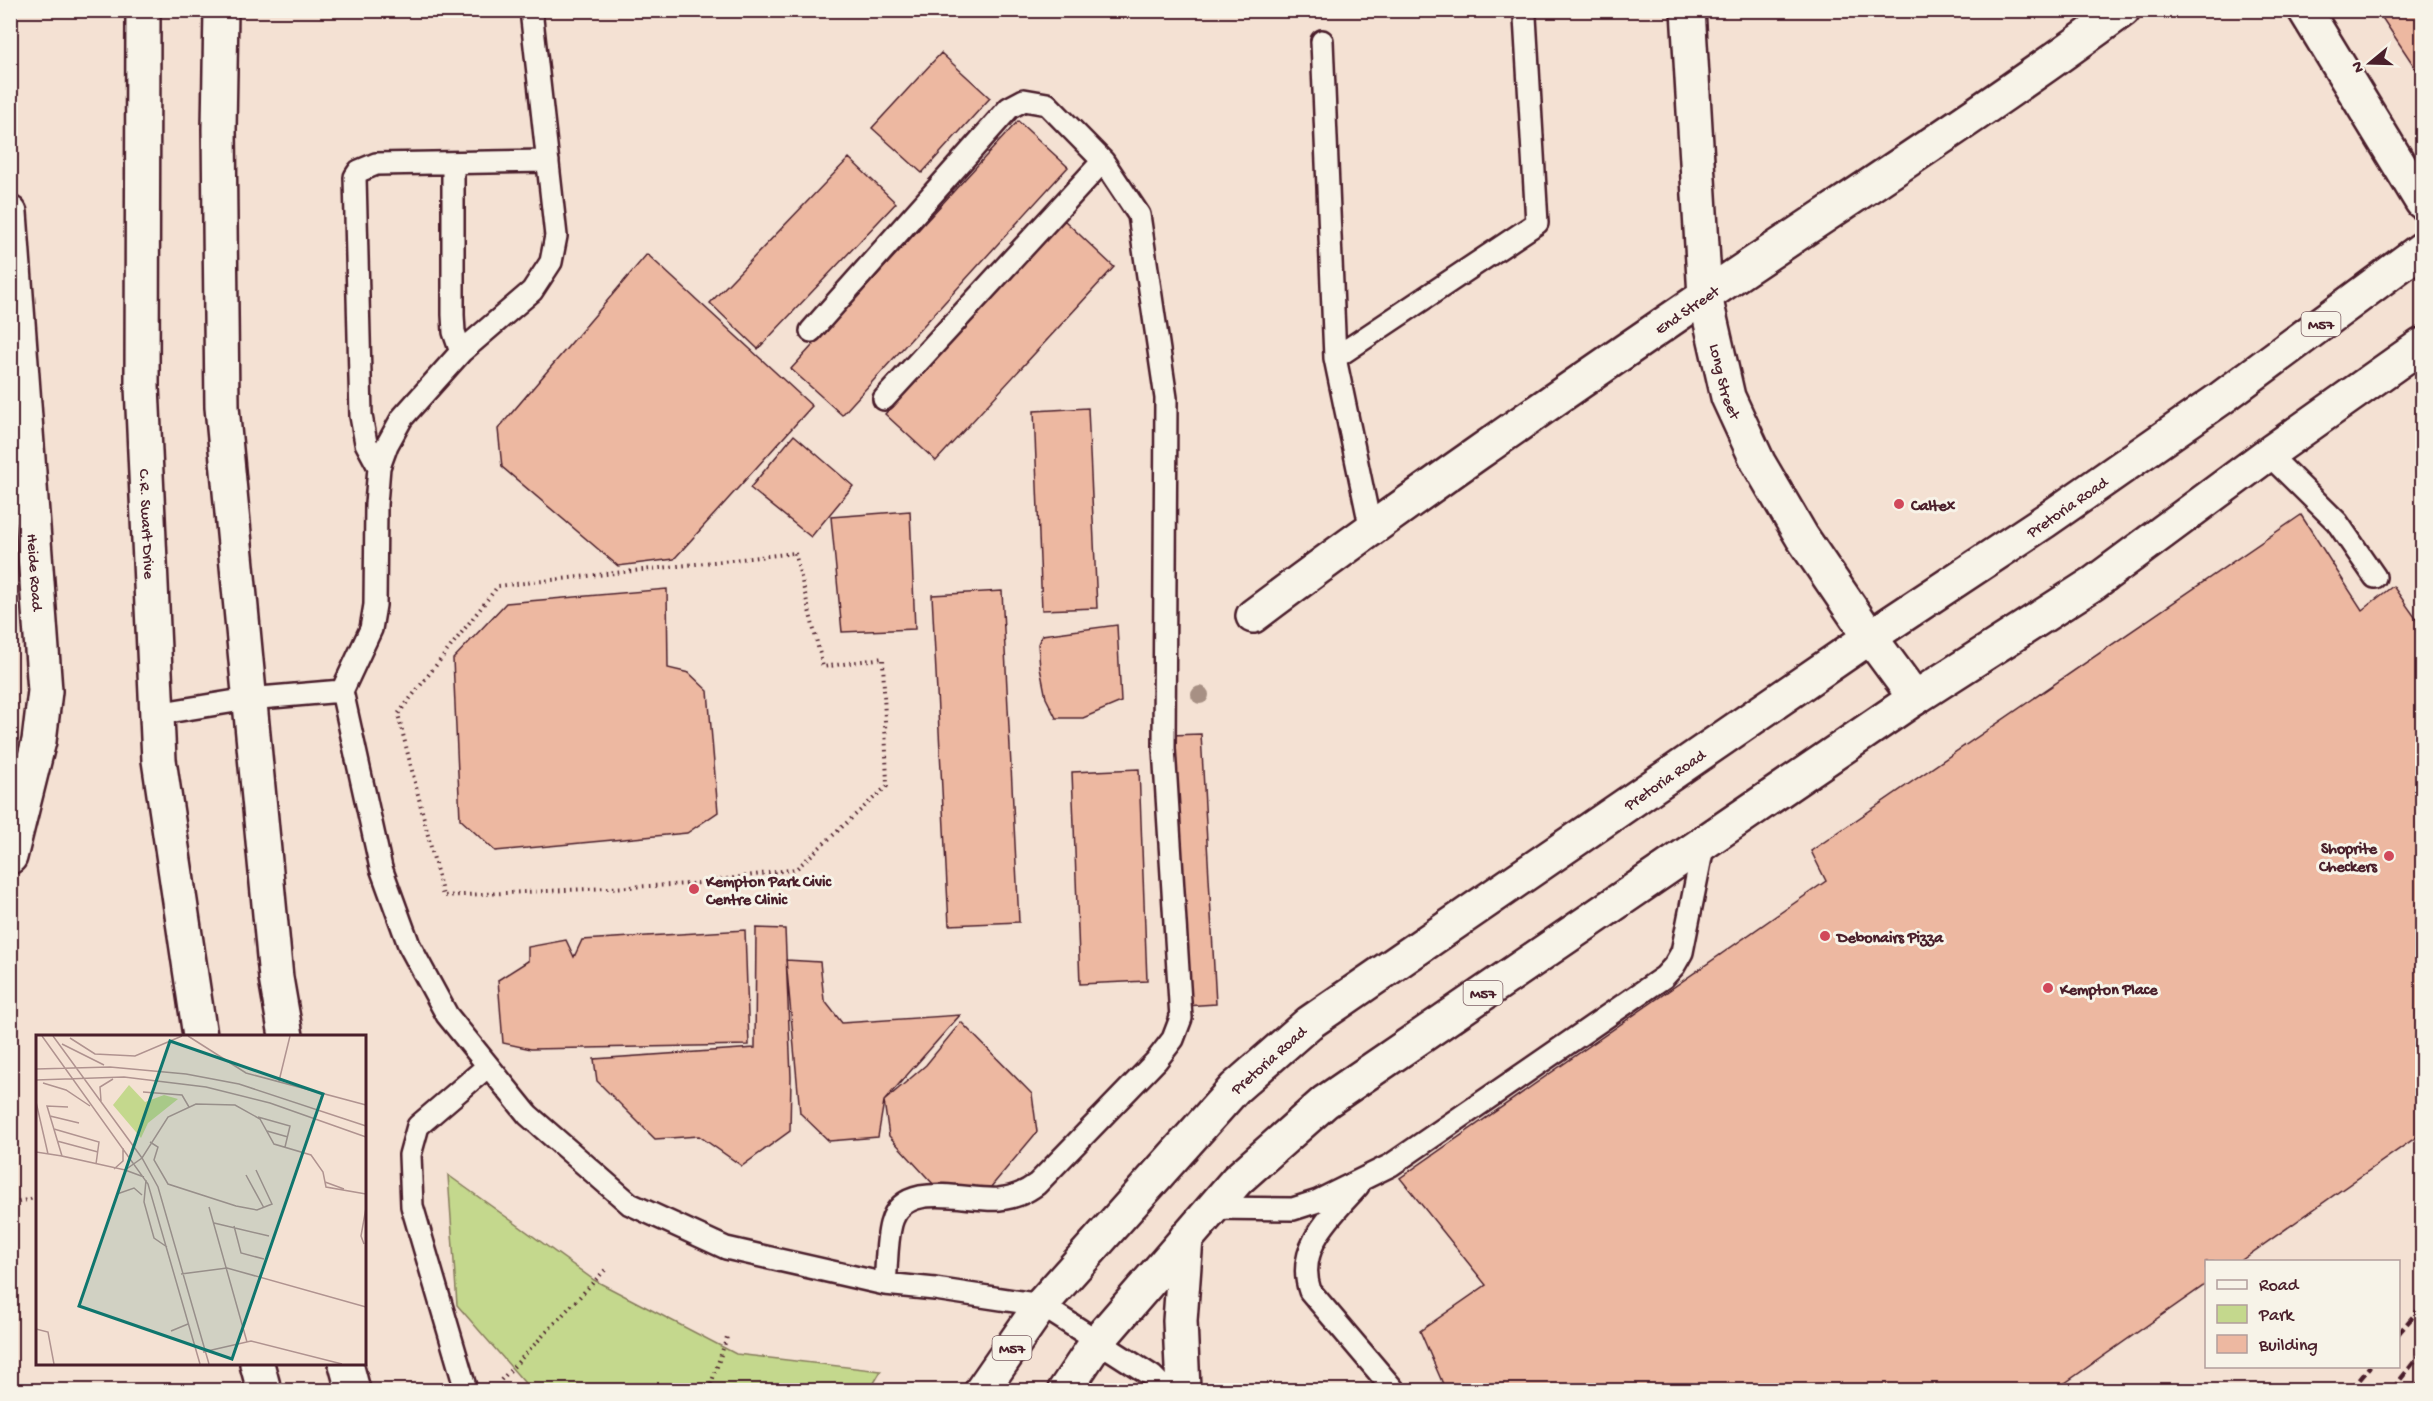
<svg xmlns="http://www.w3.org/2000/svg" width="2433" height="1401" viewBox="0 0 2433 1401" font-family="'Gochi Hand',sans-serif">
<style>
.green{fill:#c4d88d;stroke:#877c5c;stroke-width:1.5}
.building{fill:#edb8a1;stroke:#4a1f2b;stroke-width:1.5}
.lines{fill:none;stroke-linecap:round;stroke-linejoin:round}
.lane-casing{stroke:#4a1f2b;stroke-width:26}
.street-casing{stroke:#4a1f2b;stroke-width:38}
.secondary-casing{stroke:#4a1f2b;stroke-width:38}
.primary-casing{stroke:#4a1f2b;stroke-width:38}
.path{stroke:#4a1f2b;stroke-width:4;stroke-dasharray:1.5 4.5;stroke-linecap:butt}
.lane{stroke:#f7f3e8;stroke-width:21}
.street{stroke:#f7f3e8;stroke-width:33}
.secondary{stroke:#f7f3e8;stroke-width:33}
.primary{stroke:#f7f3e8;stroke-width:33}
.rail{stroke:#4a1f2b;stroke-width:4.5;stroke-dasharray:9 4.5;stroke-linecap:butt}
.tree{fill:#a79084}
.poi-dot{fill:#d1495b;stroke:#f7f3e8;stroke-width:2}
.labels{text-anchor:middle;stroke-width:6;stroke-linejoin:round;paint-order:stroke}
.shield{fill:#f7f3e8;stroke:#7e5f64;stroke-width:1.5}
.shield-label{font-size:15px;font-weight:bold;fill:#4a1f2b}
.street-label{font-size:16px;fill:#4a1f2b;stroke:#f7f3e8}
.poi-label{font-size:16px;font-weight:bold;fill:#4a1f2b;stroke:#f7f3e8;text-anchor:start}
.inset-road{fill:none;stroke:#b09390;stroke-width:1.5}
.view{fill:#0f766e;fill-opacity:0.15;stroke:#0f766e;stroke-width:3}
.inset-edge{fill:none;stroke:#4a1f2b;stroke-width:3}
</style>
<rect width="100%" height="100%" fill="#f4e1d3"/>
<filter id="ink" filterUnits="userSpaceOnUse"><feTurbulence type="fractalNoise" baseFrequency=".0167" numOctaves="2"/><feDisplacementMap in="SourceGraphic" scale="12" xChannelSelector="R" yChannelSelector="G"/><feConvolveMatrix kernelMatrix="1 2 1 2 8 2 1 2 1" color-interpolation-filters="sRGB"/></filter>
<g filter="url(#ink)">
<!-- green -->
<path class="green" d="M 448,1175 L 594,1280 L 736,1354 L 881,1371 L 870,1390 L 531,1390 L 457,1305 Z"/>
<!-- building -->
<path class="building" d="M 2377,10 L 2422,10 L 2422,78 Z
M 941,53 L 990,98 L 922,173 L 872,128 Z
M 1018,121 L 1068,167 L 842,415 L 791,369 Z
M 849,158 L 896,203 L 758,349 L 710,303 Z
M 1064,220 L 1114,267 L 936,461 L 885,414 Z
M 647,254 L 812,406 L 674,559 L 618,566 L 502,467 L 498,429 Z
M 1088,408 L 1097,608 L 1042,610 L 1034,411 Z
M 794,435 L 853,486 L 811,537 L 750,488 Z
M 910,511 L 915,629 L 842,632 L 831,517 Z
M 2301,515 L 2362,610 L 2393,586 L 2422,627 L 2422,1095 L 2418,1099 L 2422,1107 L 2422,1133 L 2239,1262 L 2206,1262 L 2206,1284 L 2055,1390 L 1435,1390 L 1443,1384 L 1420,1331 L 1486,1285 L 1400,1178 L 1826,881 L 1811,851 Z
M 667,589 L 668,668 L 689,673 L 708,691 L 718,812 L 687,833 L 495,851 L 460,819 L 453,659 L 506,603 Z
M 1002,591 L 1019,922 L 949,925 L 932,595 Z
M 1117,625 L 1121,702 L 1083,718 L 1056,718 L 1046,698 L 1040,668 L 1038,644 L 1042,635 Z
M 1201,734 L 1216,1004 L 1185,1006 L 1170,735 Z
M 1139,769 L 1147,981 L 1080,984 L 1072,772 Z
M 756,928 L 785,929 L 791,1077 L 790,1131 L 742,1166 L 699,1136 L 655,1139 L 597,1081 L 594,1059 L 755,1048 Z
M 745,930 L 749,1045 L 531,1049 L 503,1043 L 498,980 L 528,961 L 528,947 L 566,940 L 574,957 L 582,940 Z
M 786,960 L 820,962 L 824,1000 L 842,1023 L 960,1015 L 884,1101 L 878,1137 L 829,1141 L 800,1113 Z
M 961,1022 L 1032,1094 L 1037,1132 L 990,1188 L 935,1186 L 889,1136 L 884,1101 L 926,1065 Z"/>
<g class="lines">
<!-- lane casing -->
<g class="lane-casing">
<path id="lane" d="M 531,10 L 556,236 L 551,262 L 532,291 L 461,352 L 402,418 L 387,445 L 379,467 L 376,504 L 375,605 L 371,629 L 342,691 L 381,868 L 409,945 L 447,1015 L 528,1115 L 630,1204 L 726,1248 L 885,1284 L 935,1289 L 1041,1305 L 1152,1376 L 1166,1390
M 1322,41 L 1335,358 L 1371,530
M 453,163 L 453,315 L 454,332 L 461,352
M 811,331 L 1009,108 L 1024,100 L 1047,104 L 1103,161 L 1139,215 L 1166,398 L 1164,748 L 1181,1018 L 1173,1039 L 1156,1061 L 1037,1184 C 1025,1193 1015,1197 999,1199 C 967,1202 903,1178 891,1224 C 886,1243 887,1265 885,1284
M 1335,358 L 1537,223 L 1525,17
M 884,399 L 1103,161
M 2268,454 L 2337,522 L 2375,577
M 379,467 L 366,443 L 361,416 L 355,177 L 359,171 L 376,164 L 548,161
M 156,714 L 248,699 L 342,691
M 1358,1186 C 1331,1216 1295,1248 1310,1291 L 1394,1390
M 1211,1208 L 1293,1209 L 1318,1201 L 1391,1165 L 1664,977 L 1674,966 L 1682,952 L 1704,842
M 466,1390 L 412,1206 L 410,1155 L 418,1126 L 488,1066"/>
</g>
<!-- street casing -->
<g class="street-casing">
<g id="street">
<path id="s1" d="M 10,213 L 45,691 L 39,741 L 10,857"/>
<path id="s2" d="M 1253,616 C 1401,505 1553,400 1705,296 C 1845,201 1987,110 2123,10"/>
</g>
</g>
<!-- secondary casing -->
<g class="secondary-casing">
<g id="secondary">
<path id="s3" d="M 143,10 L 142,386 L 159,760 L 200,1036"/>
<path d="M 221,10 L 219,129 L 222,407 L 276,978 L 286,1036"/>
<path id="s4" d="M 1688,10 L 1705,296 L 1728,397 L 1758,462 L 1802,537 L 1870,637 L 1915,698"/>
<path d="M 2305,10 L 2422,202"/>
<path d="M 257,1364 L 264,1390"/>
<path d="M 346,1364 L 353,1390"/>
</g>
</g>
<!-- primary casing -->
<g class="primary-casing">
<g id="primary">
<path id="s5" d="M 982,1390 L 1041,1305 L 1235,1088 L 1309,1023 L 1870,637 L 2045,521 L 2220,399 L 2422,249"/>
<path d="M 1065,1390 L 1097,1342 L 1237,1180 L 1325,1102 L 1915,698 L 2094,583 L 2268,454 L 2422,345"/>
<path d="M 1183,1390 L 1180,1321 L 1186,1238"/>
</g>
</g>
<!-- path -->
<path class="path" d="M 795,553 L 823,667 L 883,658 L 887,786 L 796,869 L 691,884 L 443,896 L 398,714 L 498,586 Z
M 10,1210 L 15,1203 L 38,1197
M 501,1380 L 605,1270
M 709,1390 L 727,1337"/>
<!-- lane -->
<use href="#lane" class="lane"/>
<!-- street -->
<use href="#street" class="street"/>
<!-- secondary -->
<use href="#secondary" class="secondary"/>
<!-- primary -->
<use href="#primary" class="primary"/>
<!-- rail -->
<path class="rail" d="M 2398,1334 L 2422,1306
M 2351,1390 L 2371,1366
M 2392,1390 L 2422,1352
M 2414,1390 L 2422,1380"/>
</g>
<!-- trees -->
<circle class="tree" cx="1200" cy="695" r="9"/>
</g>
<!-- markers -->
<g class="poi-dot">
<circle cx="1899" cy="504" r="6"/>
<circle cx="2389" cy="856" r="6"/>
<circle cx="694" cy="889" r="6"/>
<circle cx="1825" cy="936" r="6"/>
<circle cx="2048" cy="988" r="6"/>
</g>
<g class="labels">
<!-- shield labels -->
<g class="shield">
<rect x="2301.5" y="312" width="39" height="24" rx="4.5"/>
<rect x="1463.5" y="981" width="39" height="24" rx="4.5"/>
<rect x="992.5" y="1336" width="39" height="24" rx="4.5"/>
</g>
<g class="shield-label">
<text x="2321" y="329">M57</text>
<text x="1483" y="998">M57</text>
<text x="1012" y="1353">M57</text>
</g>
<!-- street labels -->
<g class="street-label">
<text dy="6" stroke="none"><textPath href="#s2" startOffset="531">End Street</textPath></text>
<text dy="6" stroke="none"><textPath href="#s4" startOffset="374">Long Street</textPath></text>
<text dy="6" stroke="none"><textPath href="#s5" startOffset="1410">Pretoria Road</textPath></text>
<text dy="6" stroke="none"><textPath href="#s3" startOffset="514">C.R. Swart Drive</textPath></text>
<text dy="6" stroke="none"><textPath href="#s1" startOffset="360">Heide Road</textPath></text>
<text dy="6" stroke="none"><textPath href="#s5" startOffset="924">Pretoria Road</textPath></text>
<text dy="6" stroke="none"><textPath href="#s5" startOffset="438">Pretoria Road</textPath></text>
</g>
<!-- poi labels -->
<g class="poi-label">
<text x="1911" y="510">Caltex</text>
<text x="2377" y="853" text-anchor="end">Shoprite<tspan x="2377" dy="18">Checkers</tspan></text>
<text x="706" y="886">Kempton Park Civic<tspan x="706" dy="18">Centre Clinic</tspan></text>
<text x="1837" y="942">Debonairs Pizza</text>
<text x="2060" y="994">Kempton Place</text>
</g>
</g>
<!-- overview -->
<g transform="translate(36 1035)">
<rect width="330" height="330" fill="#f4e1d3"/>
<path d="M 93,50 L 109,67 L 128,60 L 142,64 L 112,88 L 105,103 L 77,70 Z" fill="#c4d88d"/>
<path class="inset-road" d="M 6,1 L 112,149 L 164,329M 17,1 L 106,123 L 122,152 L 173,329M 152,1 L 210,38 L 330,70M 34,3 L 59,19 L 99,21 L 146,1M 26,9 L 68,30M 0,34 L 74,32 L 150,39 L 203,49 L 330,91M 0,45 L 88,42 L 170,52 L 234,68 L 330,102M 243,46 L 254,1M 7,48 L 30,55 L 54,71M 107,57 L 146,60 L 153,72M 65,66 L 64,52 L 77,44M 0,67 L 12,119M 32,72 L 11,71 L 26,121 L 89,135 L 106,123 L 132,82 L 160,69 L 199,70 L 224,84 L 238,109 L 275,120 L 287,137 L 290,152 L 330,159M 14,81 L 43,88M 222,82 L 254,91 L 249,112M 18,94 L 63,107 L 60,129M 231,96 L 252,102M 21,106 L 62,117M 114,107 L 122,112 L 118,125 L 132,149 L 200,171 L 221,175 L 236,169 L 220,135M 0,117 L 26,121M 78,134 L 87,126 L 87,113M 89,135 L 108,142M 210,140 L 228,173M 110,145 L 108,167 L 118,203 L 131,212M 289,147 L 308,154M 81,159 L 98,153 L 106,160M 173,172 L 211,307M 178,188 L 233,201M 198,191 L 205,218 L 228,224M 328,209 L 325,201 L 330,173M 145,239 L 191,233 L 330,272M 0,294 L 12,297 L 18,329M 135,296 L 152,289M 167,317 L 215,306 L 306,329"/>
<path class="view" d="M 134,6 L 287,59 L 196,324 L 43,271 Z"/>
<rect width="330" height="330" class="inset-edge"/>
</g>
<!-- margin -->
<rect width="2433" height="1401" fill="none" stroke="#f7f3e8" stroke-width="36"/>
<rect x="18" y="18" width="2397" height="1365" fill="none" stroke="#4a1f2b" stroke-width="2" filter="url(#ink)"/>
<!-- legend -->
<rect x="2205" y="1260" width="195" height="108" fill="#f7f3e8" stroke="#b29e9c" stroke-width="1.5"/>
<rect x="2217" y="1280" width="30" height="9" fill="#f7f3e8" stroke="#b29e9c" stroke-width="1.5"/>
<text x="2259" y="1290" font-size="18" fill="#4a1f2b">Road</text>
<rect x="2217" y="1305" width="30" height="18" fill="#c4d88d" stroke="#b29e9c" stroke-width="1.5"/>
<text x="2259" y="1320" font-size="18" fill="#4a1f2b">Park</text>
<rect x="2217" y="1335" width="30" height="18" fill="#edb8a1" stroke="#b29e9c" stroke-width="1.5"/>
<text x="2259" y="1350" font-size="18" fill="#4a1f2b">Building</text>
<!-- north arrow -->
<g transform="translate(2370 63) rotate(251)" stroke="#f7f3e8" stroke-width="4.5" paint-order="stroke">
<path d="M0-4.5L10 22L0 15L-10 22Z" fill="#4a1f2b"/>
<text y="-9" font-size="16" font-weight="bold" text-anchor="middle" fill="#4a1f2b">N</text>
</g>
</svg>
